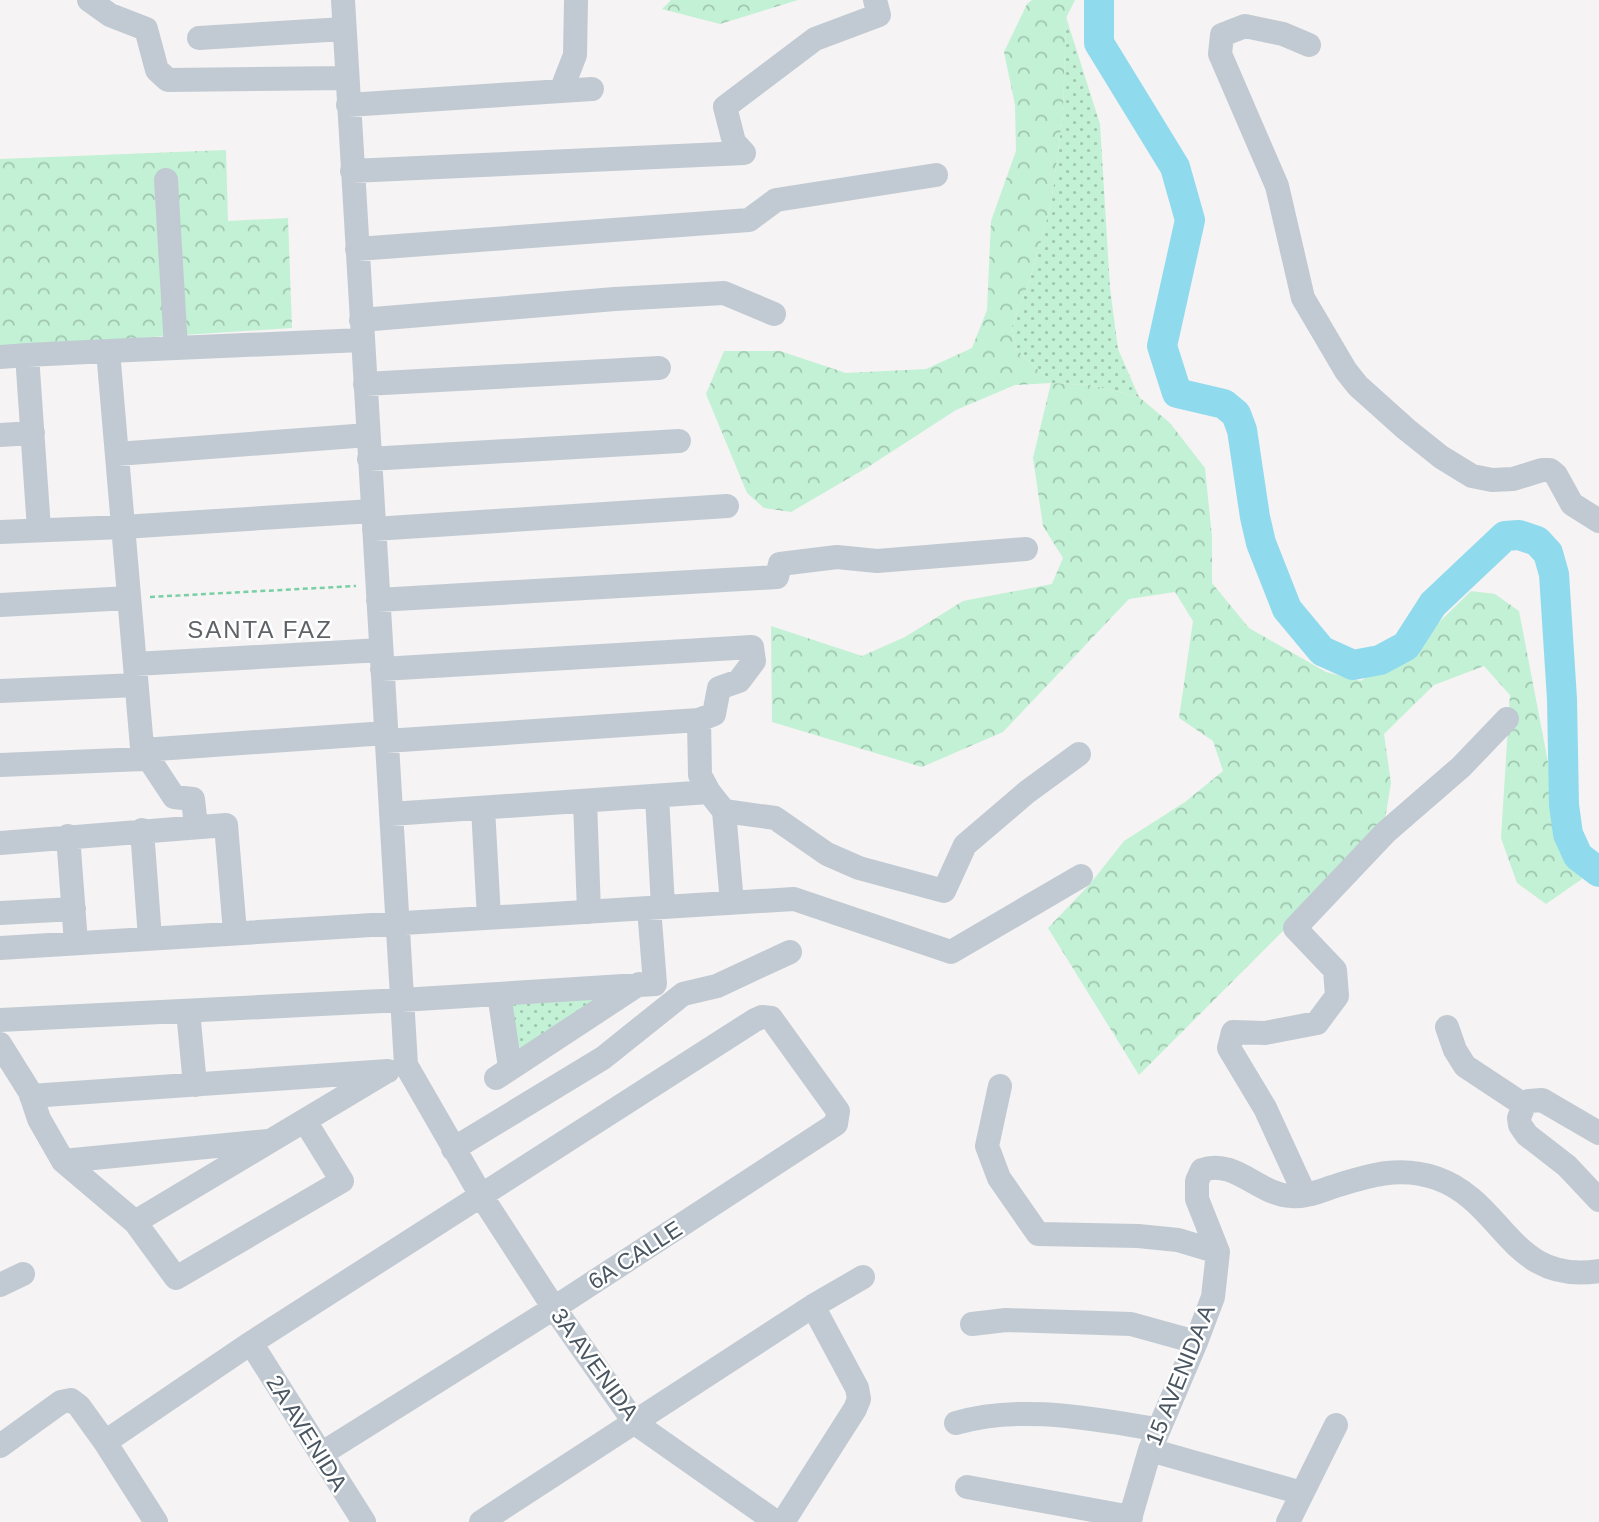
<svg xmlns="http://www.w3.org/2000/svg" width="1599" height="1522" viewBox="0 0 1599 1522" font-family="Arial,sans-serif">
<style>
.grass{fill:url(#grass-dots)}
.forest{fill:url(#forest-crowns)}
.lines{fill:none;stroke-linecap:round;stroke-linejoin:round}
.river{stroke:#90daee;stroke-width:30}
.path{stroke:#7ad0a6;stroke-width:2.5;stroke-dasharray:5 3.5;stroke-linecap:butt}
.minor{stroke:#c1cad2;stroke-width:24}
.labels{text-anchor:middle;stroke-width:5;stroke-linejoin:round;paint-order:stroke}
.street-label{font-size:23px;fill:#4a5661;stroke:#fff}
.neighbourhood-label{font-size:24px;letter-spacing:2px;fill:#5f6368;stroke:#fff}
</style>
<defs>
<pattern id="grass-dots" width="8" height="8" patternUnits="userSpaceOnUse" patternTransform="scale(1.75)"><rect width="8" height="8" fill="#c3f1d5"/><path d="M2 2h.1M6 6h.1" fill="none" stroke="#a0c6b0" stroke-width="1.8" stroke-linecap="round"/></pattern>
<pattern id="forest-crowns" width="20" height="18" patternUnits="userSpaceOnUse" patternTransform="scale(1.75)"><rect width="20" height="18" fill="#c3f1d5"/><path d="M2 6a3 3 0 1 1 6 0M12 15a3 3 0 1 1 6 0" fill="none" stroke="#a0c6b0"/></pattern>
</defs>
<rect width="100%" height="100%" fill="#f5f3f3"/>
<!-- grass -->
<path class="grass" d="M 1066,17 L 1100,124 L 1110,288 L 1118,349 L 1139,397 L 1090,385 L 1052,383 L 1015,348 L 1012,326 L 1030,279 L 1051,204 L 1063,114 Z
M 640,983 L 524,1059 L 499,994 Z"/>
<!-- forest -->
<path class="forest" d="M 671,0 L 798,0 L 720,24 L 662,9 Z
M 1032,0 L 1075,0 L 1066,18 L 1063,114 L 1051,204 L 1030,279 L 1012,326 L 1015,348 L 1052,383 L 1090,385 L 1139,397 L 1170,423 L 1205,468 L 1212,537 L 1212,583 L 1249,628 L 1326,672 L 1361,681 L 1420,641 L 1471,591 L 1495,594 L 1519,611 L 1562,835 L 1582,879 L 1546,904 L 1517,883 L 1501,838 L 1510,695 L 1484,666 L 1434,685 L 1384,734 L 1391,783 L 1383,831 L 1139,1075 L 1048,928 L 1090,884 L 1124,841 L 1185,802 L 1223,771 L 1213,741 L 1179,718 L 1193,621 L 1175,592 L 1129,599 L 1003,732 L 922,767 L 772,722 L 771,626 L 862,656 L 905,637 L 963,601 L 1052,584 L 1063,558 L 1043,526 L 1033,458 L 1051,383 L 1015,385 L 956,410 L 868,467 L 791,512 L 764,508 L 747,493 L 706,394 L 724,351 L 780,351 L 846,373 L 926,369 L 972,348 L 987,310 L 991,221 L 1016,151 L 1015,105 L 1004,52 L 1027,4 Z
M 226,150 L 228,221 L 288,218 L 292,328 L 0,347 L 0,159 Z"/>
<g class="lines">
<!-- river -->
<path class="river" d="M 1099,0 L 1099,43 L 1175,167 L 1190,220 L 1162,346 L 1177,393 L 1224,404 L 1236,414 L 1242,430 L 1255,517 L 1261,543 L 1287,609 L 1322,651 L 1353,665 L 1380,660 L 1406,646 L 1433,604 L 1505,536 L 1519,535 L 1537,541 L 1548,553 L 1554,574 L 1562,699 L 1564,805 L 1568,834 L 1578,856 L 1599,872"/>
<!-- path -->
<path class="path" d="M 150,597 L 356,586"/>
<!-- minor -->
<path class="minor" d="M 89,0 L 110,15 L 146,29 L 157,70 L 168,80 L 347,78
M 343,0 L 406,1065 L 482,1197 L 554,1308 L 635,1423 L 776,1522
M 199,38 L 344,29
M 1309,45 L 1283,34 L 1245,26 L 1222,35 L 1220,54 L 1277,186 L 1303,298 L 1346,371 L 1358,386 L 1406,429 L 1441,457 L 1472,476 L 1492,480 L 1513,479 L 1542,470 L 1550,470 L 1556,475 L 1572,504 L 1599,521
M 561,91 L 575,55 L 576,0
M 348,105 L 592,89
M 744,153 L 734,142 L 725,107 L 815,39 L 879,15 L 875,0
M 352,171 L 744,153
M 166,180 L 176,348
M 357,249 L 749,220 L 776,200 L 936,175
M 361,320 L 615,299 L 724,293 L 774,314
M 27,355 L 108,351
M 0,357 L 27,355 L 39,529
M 365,384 L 659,368
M 0,435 L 33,433
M 117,454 L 368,435
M 369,459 L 679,441
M 374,529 L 727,506
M 0,532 L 123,527 L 372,511
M 378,600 L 777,577 L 780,564 L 837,557 L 877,561 L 1026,549
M 0,605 L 129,598
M 135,664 L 381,650
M 382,669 L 752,647 L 754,661 L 739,681 L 719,688 L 714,714 L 699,720 L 700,775 L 709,792
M 0,691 L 136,685
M 386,741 L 699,720
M 143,750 L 386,733
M 143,750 L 174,797 L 193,799 L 196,827
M 0,765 L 143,759 L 108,351 L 362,340
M 657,796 L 663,907
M 585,801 L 589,912
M 483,808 L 489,918
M 724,811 L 775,818 L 827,854 L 859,868 L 944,891 L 965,845 L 1027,792 L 1079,754
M 391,814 L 709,792 L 724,811 L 732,903
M 142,830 L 150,938
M 68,836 L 76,943
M 0,843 L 226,825 L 235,932
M 0,913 L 74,909
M 0,948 L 794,899 L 951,952 L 1081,876
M 499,994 L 510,1067
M 188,1011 L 195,1085
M 0,1020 L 402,1000 L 655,984 L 649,908
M 1447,1027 L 1455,1050 L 1465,1066 L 1524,1105
M 0,1044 L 30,1092 L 39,1119 L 63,1161 L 135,1222 L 176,1278 L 342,1181 L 305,1121
M 496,1078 L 639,984
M 1000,1086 L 987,1146 L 999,1178 L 1038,1234 L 1138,1236 L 1178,1240 L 1218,1252
M 31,1096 L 388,1071
M 1599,1133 L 1542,1100 L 1529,1101 L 1524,1105 L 1519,1118 L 1520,1125 L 1527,1135 L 1567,1166 L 1599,1200
M 453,1149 L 603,1058 L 683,994 L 717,986 L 790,952
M 63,1161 L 268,1141
M 1305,1195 L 1265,1108 L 1229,1048 L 1233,1032 L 1265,1033 L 1317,1023 L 1337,996 L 1335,970 L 1295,928 L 1386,832 L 1461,767 L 1507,719
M 135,1222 L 384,1073
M 0,1285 L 23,1274
M 972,1324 L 1006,1320 L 1131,1324 L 1196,1342
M 251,1343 L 364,1522
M 956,1423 C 1022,1404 1091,1419 1157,1429
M 105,1442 L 251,1343 L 755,1020 L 762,1017 L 771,1018 L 838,1111 L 836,1124 L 554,1308 L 321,1454
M 0,1446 L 61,1402 L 71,1400 L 79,1406 L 105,1442 L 156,1522
M 1150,1450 L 1302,1493
M 967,1487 L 1131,1517
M 481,1522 L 813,1306 L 863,1277
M 783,1522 L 855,1409 L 859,1399 L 857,1388 L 813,1306
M 1129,1522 L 1150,1450 L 1196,1342 L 1213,1297 L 1218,1252 L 1197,1199 L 1197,1181 L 1202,1170 C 1235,1158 1259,1195 1291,1196 C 1305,1197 1319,1192 1332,1187 C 1367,1176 1399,1165 1436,1178 C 1505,1202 1510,1285 1599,1271
M 1288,1522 L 1336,1425"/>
</g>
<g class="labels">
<!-- street labels -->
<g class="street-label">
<text transform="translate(635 1255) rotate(-33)" y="8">6A CALLE</text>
<text transform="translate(595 1364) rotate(54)" y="8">3A AVENIDA</text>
<text transform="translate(1180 1375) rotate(-68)" y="8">15 AVENIDA A</text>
<text transform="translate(307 1433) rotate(58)" y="8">2A AVENIDA</text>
</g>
<!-- neighbourhood labels -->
<g class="neighbourhood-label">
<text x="260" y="638">SANTA FAZ</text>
</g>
</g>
</svg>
